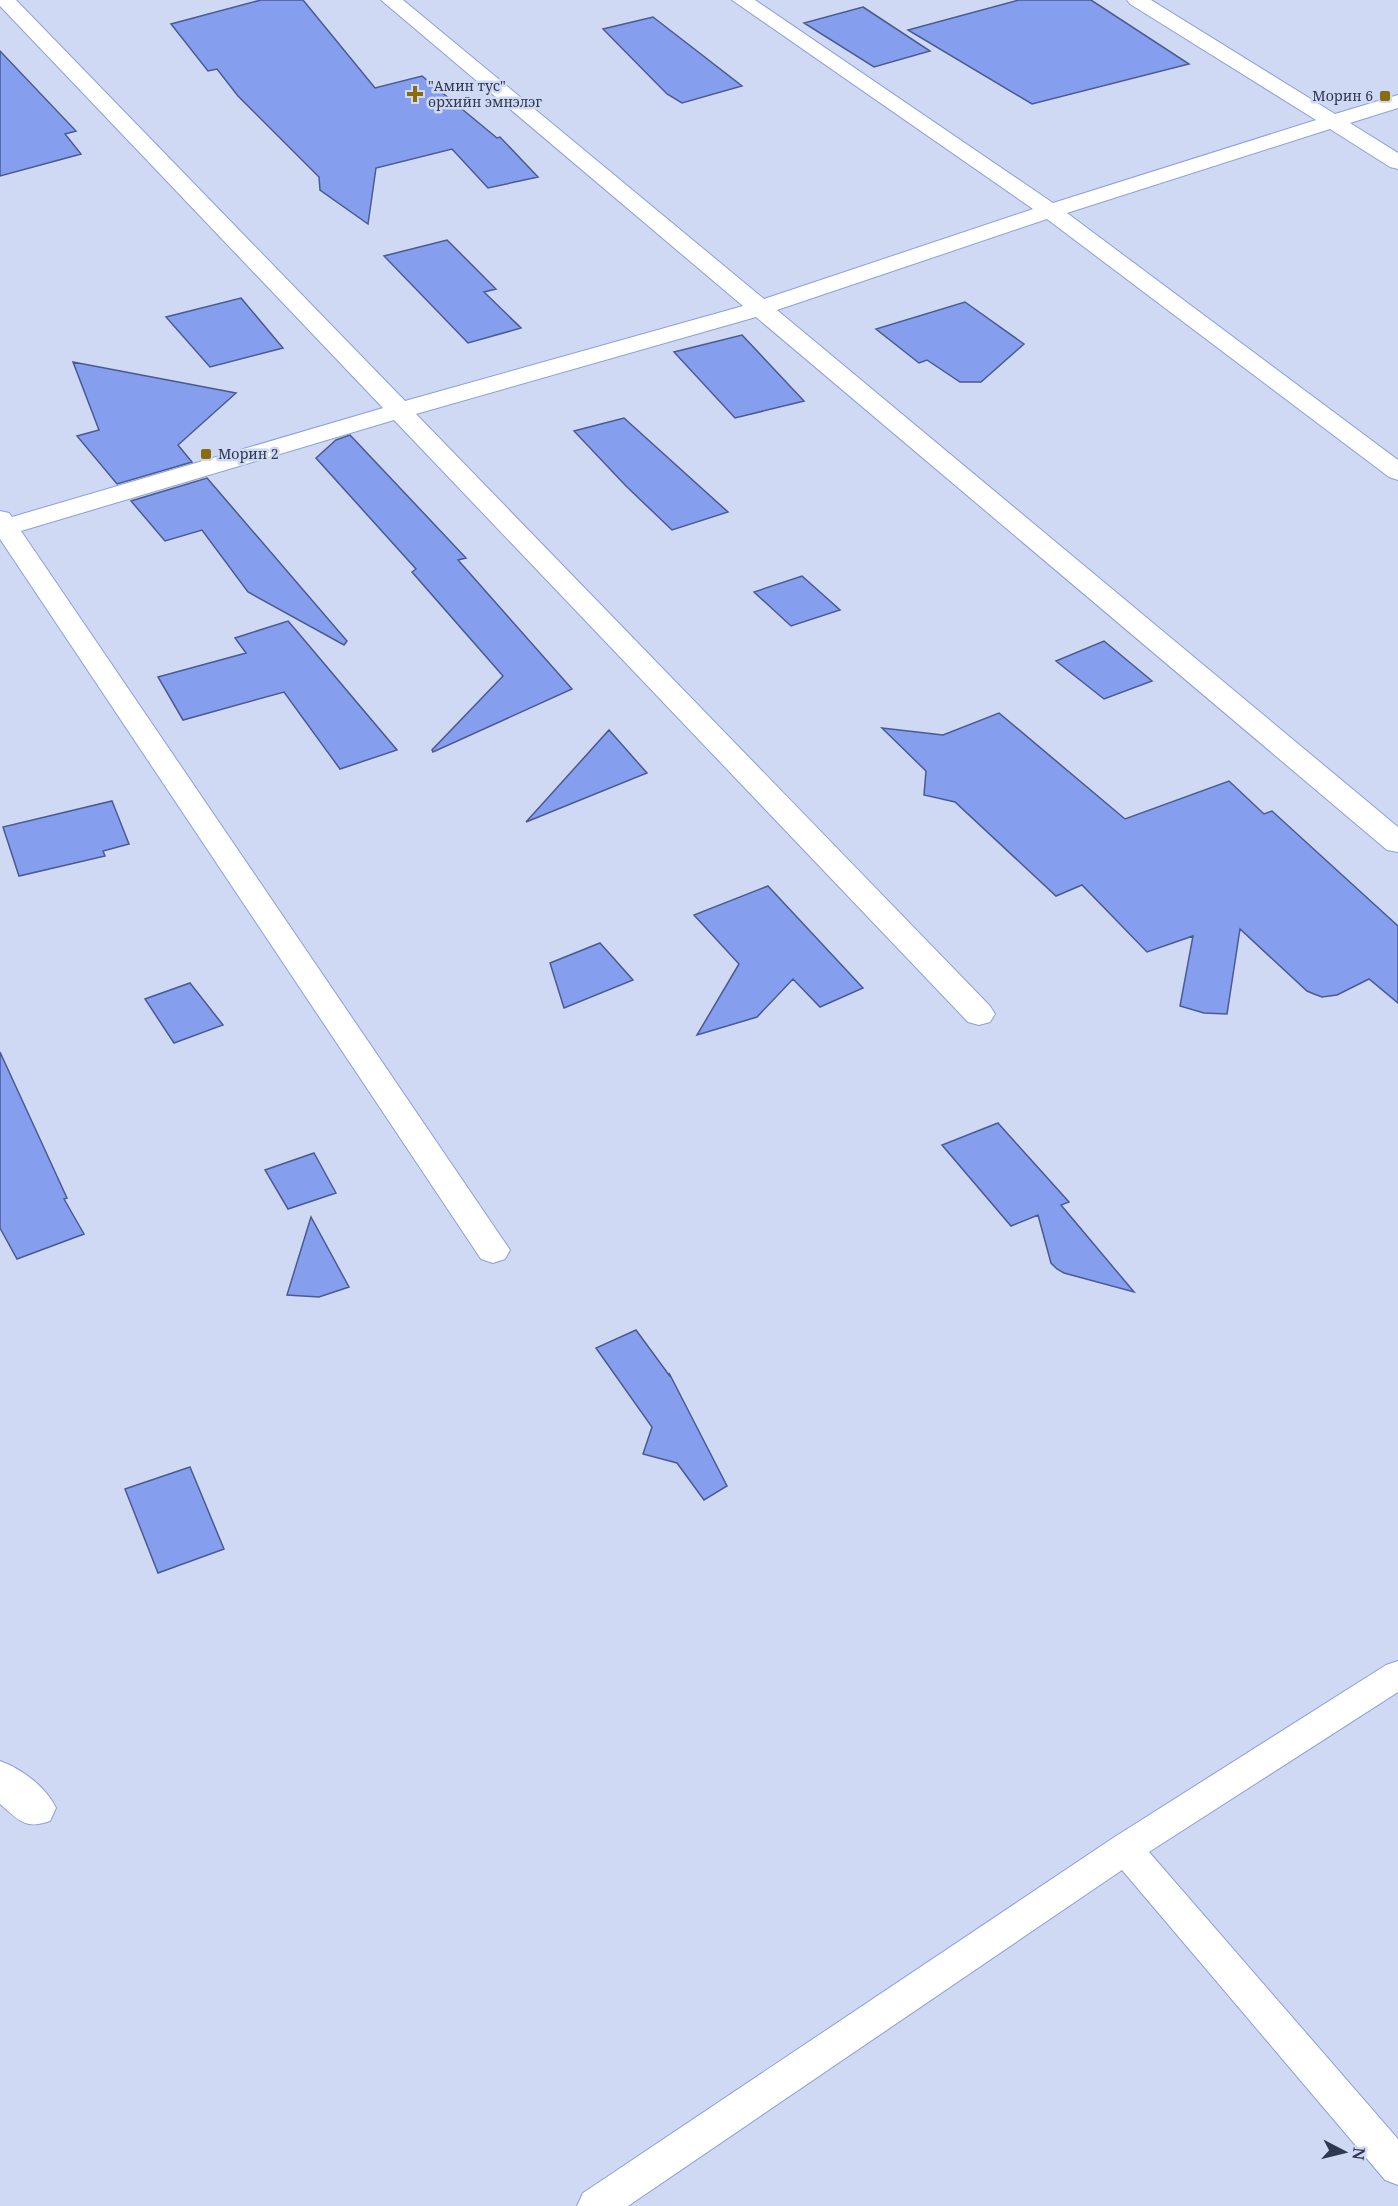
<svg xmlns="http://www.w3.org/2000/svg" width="1398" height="2206" viewBox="0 0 1398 2206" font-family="'Noto Serif',serif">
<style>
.building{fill:#859eee;stroke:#4a5a92;stroke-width:1.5}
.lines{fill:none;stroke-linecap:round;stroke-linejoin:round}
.lane-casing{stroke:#8b9fdc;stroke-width:2}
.street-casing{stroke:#8b9fdc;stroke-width:2}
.lane{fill:#fff;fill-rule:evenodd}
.street{fill:#fff;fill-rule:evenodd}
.poi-dot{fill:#896d0c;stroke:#d0d9f3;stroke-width:2}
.labels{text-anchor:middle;stroke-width:5;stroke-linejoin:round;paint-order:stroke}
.far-poi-label{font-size:14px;fill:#2f3751;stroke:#d0d9f3;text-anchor:start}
</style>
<rect width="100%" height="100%" fill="#d0d9f3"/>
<!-- building -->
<path class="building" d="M 261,0 L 303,0 L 375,88 L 422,76 L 497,138 L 500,137 L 538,177 L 488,188 L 452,149 L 376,168 L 368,224 L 320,190 L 319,177 L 238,96 L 217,69 L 208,71 L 171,24 Z
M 1019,0 L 1091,0 L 1189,64 L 1032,104 L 908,30 Z
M 863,7 L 930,51 L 874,67 L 804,23 Z
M 653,17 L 742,86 L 682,103 L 667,94 L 603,29 Z
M 0,51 L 76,131 L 65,134 L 81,154 L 0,176 Z
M 447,240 L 496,289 L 484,292 L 521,328 L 468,343 L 384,256 Z
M 241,298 L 283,348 L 210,367 L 166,317 Z
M 965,302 L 1024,344 L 981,382 L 960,382 L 927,360 L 919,363 L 876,329 Z
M 742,335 L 804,401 L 735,418 L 674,352 Z
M 73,362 L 236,393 L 178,445 L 192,462 L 117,484 L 77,436 L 99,430 Z
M 624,418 L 728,512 L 672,530 L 626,486 L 574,431 Z
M 350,435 L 466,558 L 458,560 L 572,689 L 433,752 L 432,750 L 503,676 L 412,572 L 416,569 L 316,458 L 336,440 Z
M 207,478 L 347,641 L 344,645 L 248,592 L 202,530 L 165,541 L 131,501 Z
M 802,576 L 840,610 L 791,626 L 754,592 Z
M 288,621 L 300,635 L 397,750 L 340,769 L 284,692 L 183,720 L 158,677 L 246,653 L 235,638 Z
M 1104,641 L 1152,681 L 1104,699 L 1056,661 Z
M 999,713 L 1125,819 L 1229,781 L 1264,814 L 1272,811 L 1398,926 L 1398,1003 L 1369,979 L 1337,995 L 1322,997 L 1314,994 L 1307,991 L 1240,929 L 1227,1014 L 1204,1013 L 1180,1006 L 1193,936 L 1147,952 L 1082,885 L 1056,896 L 955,802 L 924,795 L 926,771 L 882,728 L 943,735 Z
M 609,730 L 647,773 L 526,822 Z
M 112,801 L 129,844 L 103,851 L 105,856 L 19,876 L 3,827 Z
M 768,886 L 863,988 L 820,1007 L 793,979 L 757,1017 L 697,1035 L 739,964 L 694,915 Z
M 600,943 L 633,980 L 564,1008 L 550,963 Z
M 190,983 L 223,1025 L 174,1043 L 145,999 Z
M 0,1052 L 67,1198 L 64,1199 L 84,1234 L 17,1259 L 0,1228 Z
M 998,1123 L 1069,1202 L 1061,1205 L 1134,1292 L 1064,1273 L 1057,1269 L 1051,1263 L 1038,1215 L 1011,1226 L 942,1145 Z
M 314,1153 L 336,1193 L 288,1209 L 265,1170 Z
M 311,1217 L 349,1287 L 319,1297 L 287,1295 Z
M 636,1330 L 669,1375 L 669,1373 L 727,1486 L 704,1500 L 677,1463 L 643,1454 L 652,1427 L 596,1348 Z
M 190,1467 L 224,1549 L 158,1573 L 125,1489 Z"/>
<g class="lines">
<!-- lane casing -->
<g class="lane-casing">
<path id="lane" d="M 1398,1661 L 1398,1692 L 1149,1852 L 1398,2139 L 1398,2185 L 1385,2180 L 1122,1870 L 628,2206 L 577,2206 L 583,2193 L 1113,1838 L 1386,1665 Z"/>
</g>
<!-- street casing -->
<g class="street-casing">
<path id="street" d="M 0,0 L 16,0 L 405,401 L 743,306 L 381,0 L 403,0 L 764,299 L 1033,209 L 732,0 L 755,0 L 1053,203 L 1316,120 L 1130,4 L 1127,0 L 1151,0 L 1335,114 L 1398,95 L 1398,108 L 1350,123 L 1398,153 L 1398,169 L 1390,167 L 1330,129 L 1067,213 L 1398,460 L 1398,480 L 1389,477 L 1047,219 L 777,310 L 1398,827 L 1398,852 L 1387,850 L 756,317 L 416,414 L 990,1006 L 995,1014 L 990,1022 L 979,1025 L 968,1022 L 394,420 L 21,531 L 510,1250 L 505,1259 L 493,1263 L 481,1259 L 0,539 L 0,511 L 9,513 L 12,517 L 383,408 L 0,6 Z
M 0,1761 C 22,1769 46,1787 56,1808 L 50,1821 C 24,1830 19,1820 0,1804 Z"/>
</g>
<!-- lane -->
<use href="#lane" class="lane"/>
<!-- street -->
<use href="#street" class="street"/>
</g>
<!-- markers -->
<g class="poi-dot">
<path d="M412 85h6v6h6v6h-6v6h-6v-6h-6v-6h6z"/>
<rect x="1379" y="90" width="12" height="12" rx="3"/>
<rect x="200" y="448" width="12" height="12" rx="3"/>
</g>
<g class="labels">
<!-- far-poi labels -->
<g class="far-poi-label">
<text x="428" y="91">"Амин тус"<tspan x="428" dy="16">өрхийн эмнэлэг</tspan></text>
<text x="1373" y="101" text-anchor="end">Морин 6</text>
<text x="218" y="459">Морин 2</text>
</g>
</g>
<!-- north arrow -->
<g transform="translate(1344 2152) rotate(97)" stroke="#d0d9f3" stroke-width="4.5" paint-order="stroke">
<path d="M0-4.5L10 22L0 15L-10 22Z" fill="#2f3751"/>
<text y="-9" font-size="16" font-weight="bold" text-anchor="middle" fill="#2f3751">N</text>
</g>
</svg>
